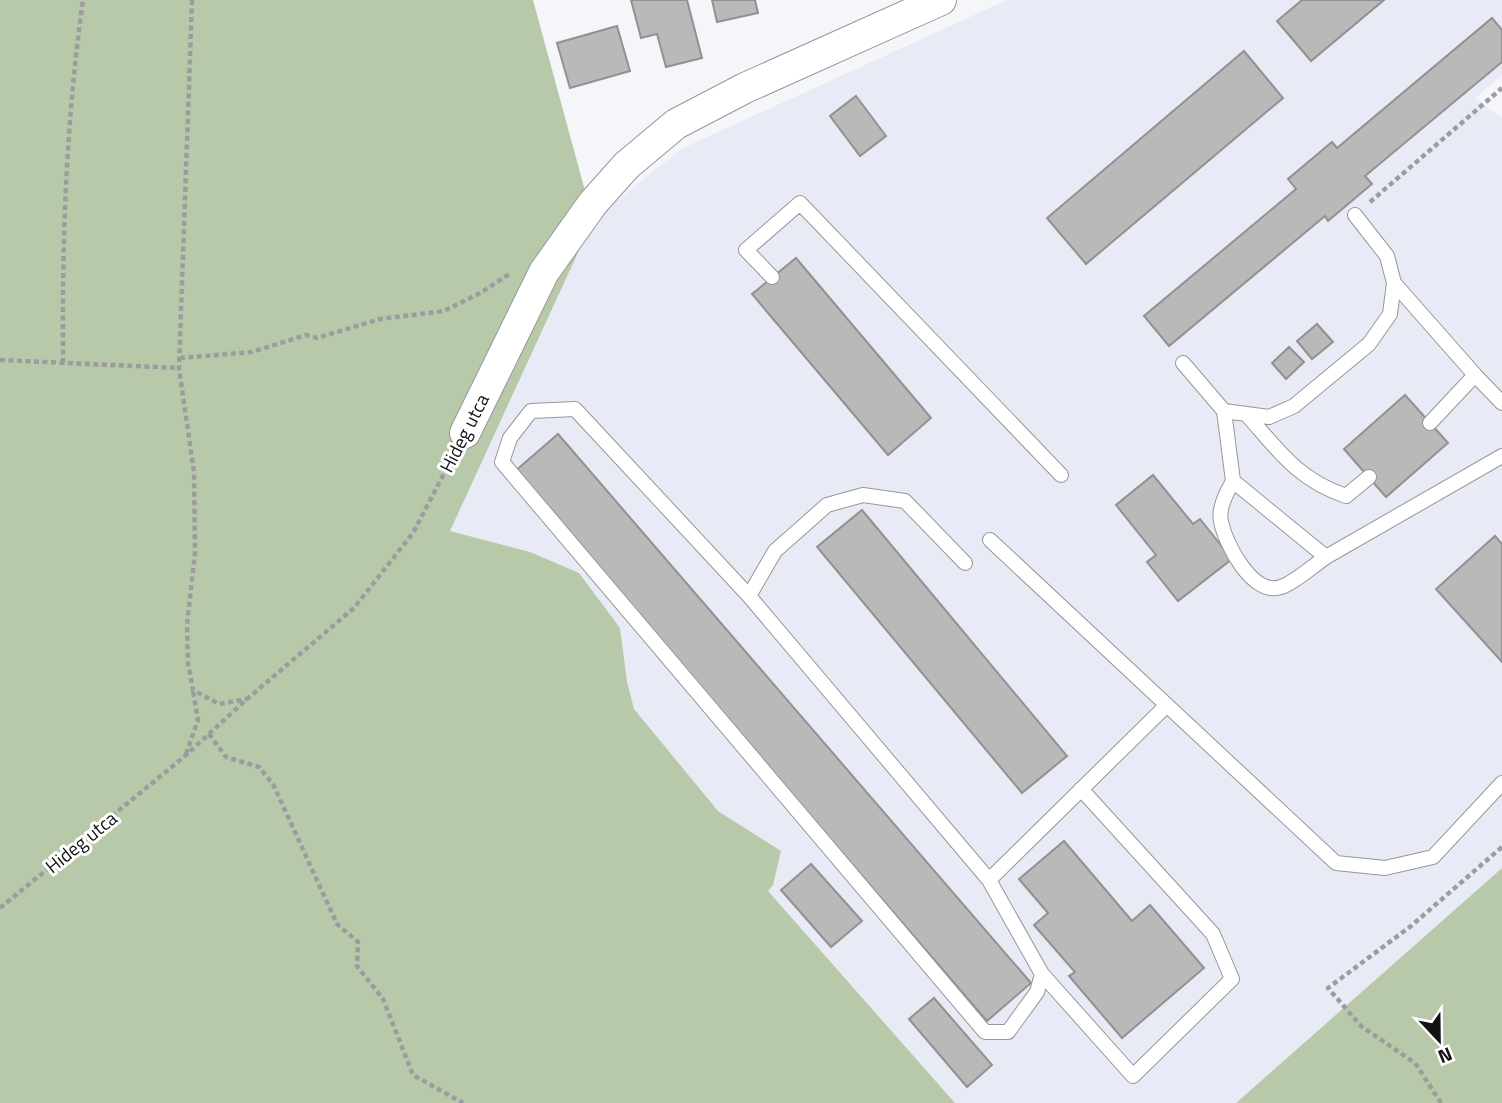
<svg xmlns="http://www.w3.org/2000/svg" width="1502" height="1103" viewBox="0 0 1502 1103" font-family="'Titillium Web',sans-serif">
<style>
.built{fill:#e8ebf5}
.green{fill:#b8c9aa}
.building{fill:#bbb8b9;stroke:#929091;stroke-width:2}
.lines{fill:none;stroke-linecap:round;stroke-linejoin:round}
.service-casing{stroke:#969799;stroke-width:16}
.minor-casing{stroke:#969799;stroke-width:32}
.path{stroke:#9c9c9f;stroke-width:4.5;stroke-dasharray:5 3.5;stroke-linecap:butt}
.service{stroke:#fff;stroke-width:14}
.minor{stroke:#fff;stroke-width:30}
.labels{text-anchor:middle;stroke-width:6;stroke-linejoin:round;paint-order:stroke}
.street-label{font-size:19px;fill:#121213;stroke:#fff}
</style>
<rect width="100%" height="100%" fill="#f5f6f9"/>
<!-- built -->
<path class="built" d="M 1007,0 L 1502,0 L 1502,75 L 1475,98 L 1502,118 L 1502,868 L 1236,1103 L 955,1103 L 449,531 L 593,220 L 681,149 Z"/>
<!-- green -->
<path class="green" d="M 0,0 L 533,0 L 593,220 L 450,531 L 530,552 L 579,573 L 620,628 L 627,682 L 634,709 L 718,811 L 781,851 L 773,885 L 768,891 L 955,1103 L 0,1103 Z
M 1502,868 L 1502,1103 L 1236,1103 Z"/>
<!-- building -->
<path class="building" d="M 631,0 L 687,0 L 702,58 L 666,67 L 657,34 L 641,38 Z
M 712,0 L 755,0 L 758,13 L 717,22 Z
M 1302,0 L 1384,0 L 1311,61 L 1277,21 Z
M 1492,18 L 1502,30 L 1502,62 L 1365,176 L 1372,184 L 1328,221 L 1325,216 L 1169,346 L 1144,316 L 1296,189 L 1288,179 L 1332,142 L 1337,148 Z
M 617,26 L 630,71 L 570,88 L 557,43 Z
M 1244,51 L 1283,98 L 1086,264 L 1047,218 Z
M 856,96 L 886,136 L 860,156 L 830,116 Z
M 796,258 L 931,418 L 888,455 L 752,294 Z
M 1317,324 L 1333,342 L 1312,359 L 1297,341 Z
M 1289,347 L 1304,362 L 1286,379 L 1272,363 Z
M 1405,395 L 1448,443 L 1386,497 L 1344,449 Z
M 558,434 L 1031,983 L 987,1021 L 514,472 Z
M 1153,475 L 1193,524 L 1200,519 L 1232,559 L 1178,601 L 1147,562 L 1156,555 L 1116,505 Z
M 862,510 L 1067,756 L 1022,793 L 817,547 Z
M 1495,536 L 1502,544 L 1502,662 L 1436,589 Z
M 1064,841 L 1132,921 L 1150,905 L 1204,968 L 1122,1038 L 1069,976 L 1075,972 L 1034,925 L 1048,913 L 1019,879 Z
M 811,864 L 862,921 L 831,947 L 781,890 Z
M 934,998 L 992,1065 L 967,1087 L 909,1019 Z"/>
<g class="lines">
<!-- service casing -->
<g class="service-casing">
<path id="service" d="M 772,277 L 746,250 L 800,203 L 1061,475
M 1394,283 L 1475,375 L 1430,423
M 1183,363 L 1224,411 L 1269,417 L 1294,406 L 1369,344 L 1390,314 L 1394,283 L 1387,256 L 1355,215
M 1475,375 L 1502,403
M 1224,411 L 1233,481 L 1326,557 L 1502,456
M 1247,415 C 1279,451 1298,480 1346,496 L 1369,477
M 1233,481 C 1227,492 1218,508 1221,521 C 1225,544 1253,597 1281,587 C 1294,583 1314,565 1326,557
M 990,540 L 1336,863 L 1385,868 L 1433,857 L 1502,783
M 965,563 L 905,501 L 863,495 L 827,505 L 775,551 L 749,596 L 575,409 L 531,411 L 510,438 L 502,462 L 985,1032 L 1008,1032 L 1037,992 L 1042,974 L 989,880 L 1167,705
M 749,596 L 989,880
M 1042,974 L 1133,1076 L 1232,979 L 1213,934 L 1081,789"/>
</g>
<!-- minor casing -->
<g class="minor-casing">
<path id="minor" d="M 465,433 L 544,272 L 593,203 L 627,165 L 676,124 L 745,88 L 941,0"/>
</g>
<!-- path -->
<path class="path" d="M 192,0 L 179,368 L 194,472 L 195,553 L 187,625 L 188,663 L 193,690 L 219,704 L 247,699
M 1370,202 L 1502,88
M 180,358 L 252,352 L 306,335 L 317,338 L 380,319 L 444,311 L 480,293 L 511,273
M 0,360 L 179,368
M 63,363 C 62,241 66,121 83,0
M 209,734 L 226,757 L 259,767 L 273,784 L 337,924 L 358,942 L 357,966 L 383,999 L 413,1075 L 463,1103
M 186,754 L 198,720 L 193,691
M 0,908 L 185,756 L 247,699 L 354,608 L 413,533 L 453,456
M 1441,1103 L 1415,1063 L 1361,1026 L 1328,988 L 1411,926 L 1502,847"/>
<!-- service -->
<use href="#service" class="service"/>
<!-- minor -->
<use href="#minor" class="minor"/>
</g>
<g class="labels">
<!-- street labels -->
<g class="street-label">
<text transform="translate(464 433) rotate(-63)" y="7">Hideg utca</text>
<text transform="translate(81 842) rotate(-39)" y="7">Hideg utca</text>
</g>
</g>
<!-- north arrow -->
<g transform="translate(1439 1040) rotate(158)" stroke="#ffffff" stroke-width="5" paint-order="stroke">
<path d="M0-5L12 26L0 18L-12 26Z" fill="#121213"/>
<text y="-10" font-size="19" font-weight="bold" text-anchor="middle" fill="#121213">N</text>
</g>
</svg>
